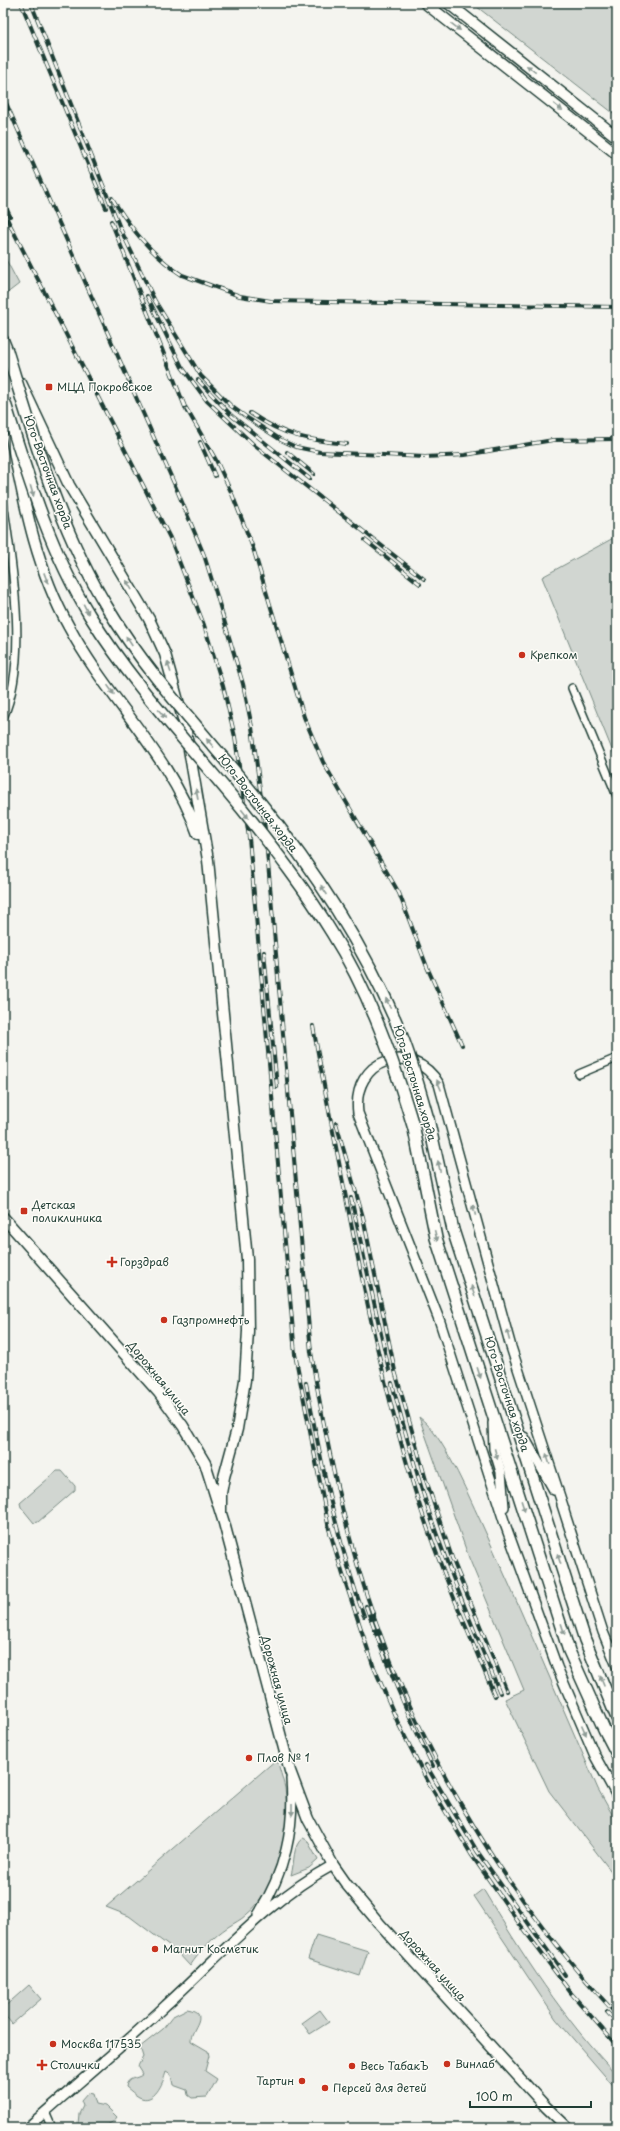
<svg xmlns="http://www.w3.org/2000/svg" width="620" height="2131" viewBox="0 0 620 2131" font-family="'Playpen Sans',sans-serif">
<style>
.green{fill:#d1d6d1;stroke:#788a82}
.lines{fill:none;stroke-linecap:round;stroke-linejoin:round}
.minor-casing{stroke:#1f3d34;stroke-width:10}
.tertiary-casing{stroke:#1f3d34;stroke-width:12}
.secondary-casing{stroke:#1f3d34;stroke-width:13}
.primary-casing{stroke:#1f3d34;stroke-width:14}
.minor{stroke:#fdfcf7;stroke-width:7}
.tertiary{stroke:#fdfcf7;stroke-width:9}
.secondary{stroke:#fdfcf7;stroke-width:10}
.primary{stroke:#fdfcf7;stroke-width:11}
.rail-casing{stroke:#1f3d34;stroke-width:4}
.rail{stroke:#fdfcf7;stroke-width:2.5;stroke-dasharray:8;stroke-linecap:butt}
.primary-bridge-casing{stroke:#1f3d34;stroke-width:14;stroke-linecap:butt}
.primary-bridge{stroke:#fdfcf7;stroke-width:11}
.oneway{fill:#8e9c96}
.poi-dot{fill:#c8321e;stroke:#fdfcf7;stroke-width:1.5}
.labels{text-anchor:middle;stroke-width:3;stroke-linejoin:round;paint-order:stroke}
.poi-label{font-size:11px;fill:#1f3d34;stroke:#fdfcf7;text-anchor:start}
.street-label{font-size:11px;fill:#1f3d34;stroke:#fdfcf7}
</style>
<rect width="100%" height="100%" fill="#f4f4ef"/>
<filter id="ink" filterUnits="userSpaceOnUse"><feTurbulence type="fractalNoise" baseFrequency=".025" numOctaves="2"/><feDisplacementMap in="SourceGraphic" scale="8" xChannelSelector="R" yChannelSelector="G"/><feConvolveMatrix kernelMatrix="1 2 1 2 8 2 1 2 1" color-interpolation-filters="sRGB"/></filter>
<g filter="url(#ink)">
<!-- green -->
<path class="green" d="M 472,3 L 617,3 L 617,116 Z
M 3,254 L 19,284 L 6,294 L 3,287 Z
M 617,536 L 617,762 L 542,577 Z
M 3,563 L 7,633 L 3,635 Z
M 419,1417 C 443,1434 467,1493 480,1520 C 521,1609 559,1700 598,1789 L 617,1823 L 617,1879 L 549,1791 L 505,1699 L 524,1690 L 469,1558 Z
M 57,1471 L 62,1471 L 75,1486 L 75,1490 L 38,1522 L 34,1523 L 21,1507 L 20,1503 Z
M 277,1759 C 279,1768 283,1779 285,1788 C 291,1830 280,1888 246,1915 C 241,1920 234,1923 228,1927 C 213,1937 200,1951 190,1966 L 178,1953 L 129,1916 L 106,1907 Z
M 303,1838 L 307,1840 L 318,1860 L 309,1868 L 291,1875 C 295,1863 292,1845 303,1838 Z
M 483,1889 C 522,1954 564,2020 617,2075 L 617,2090 L 556,2019 L 474,1896 Z
M 316,1935 L 368,1951 L 360,1976 L 308,1959 Z
M 29,1985 L 41,1999 L 12,2024 L 3,2013 L 3,2008 Z
M 187,2009 C 212,2013 190,2029 191,2041 L 208,2051 L 209,2056 L 205,2071 L 217,2079 L 207,2097 L 192,2098 L 188,2095 L 187,2090 L 173,2085 L 171,2075 L 166,2072 C 163,2083 154,2105 139,2097 C 135,2095 130,2090 126,2087 C 127,2076 137,2080 143,2074 L 138,2066 L 143,2057 L 140,2047 L 163,2029 L 173,2016 Z
M 320,2010 L 329,2022 L 310,2034 L 302,2023 Z
M 88,2093 L 93,2094 L 96,2104 L 106,2106 L 117,2117 C 108,2131 82,2128 66,2128 L 78,2124 L 79,2114 L 83,2106 L 81,2101 Z"/>
<g class="lines">
<!-- minor casing -->
<g class="minor-casing">
<path id="minor" d="M 3,502 C 12,563 29,661 3,718
M 572,688 L 617,796
M 579,1074 L 617,1058
M 45,2112 L 52,2128"/>
</g>
<!-- tertiary casing -->
<g class="tertiary-casing">
<path id="tertiary" d="M 493,1423 L 494,1449 L 501,1472 L 504,1507
M 524,1437 L 554,1490
M 562,1505 L 603,1632 L 617,1666
M 564,1509 L 511,1347 L 439,1084 C 412,1039 351,1059 358,1113 L 440,1322 L 505,1524 L 557,1667 L 595,1756 L 617,1796
M 258,1915 C 285,1872 295,1829 291,1779
M 27,2128 C 73,2087 121,2048 166,2005 C 220,1956 268,1900 333,1865"/>
</g>
<!-- secondary casing -->
<g class="secondary-casing">
<path id="secondary" d="M 425,3 L 617,154
M 448,3 L 617,137
M 21,383 L 69,485 L 149,619 L 165,654 L 185,726 L 208,860 L 247,1259 L 248,1331 L 245,1380 L 237,1429 L 224,1477 L 221,1493 L 221,1513
M 11,437 C 24,502 36,568 69,627 C 107,698 171,756 198,834
M 3,1217 L 159,1393 L 183,1426 L 205,1463 L 224,1523 L 290,1771 L 308,1819 L 333,1865 L 347,1885 L 379,1923 L 546,2107 L 568,2128"/>
</g>
<!-- primary casing -->
<g class="primary-casing">
<path id="primary" d="M 3,341 L 7,351
M 428,1119 L 453,1230 L 585,1640 L 617,1718
M 414,1129 L 436,1238 L 569,1651 L 604,1729 L 617,1754"/>
</g>
<!-- minor -->
<use href="#minor" class="minor"/>
<!-- tertiary -->
<use href="#tertiary" class="tertiary"/>
<!-- secondary -->
<use href="#secondary" class="secondary"/>
<!-- primary -->
<use href="#primary" class="primary"/>
<!-- rail casing -->
<g class="rail-casing">
<path id="rail" d="M 21,3 L 106,208
M 31,3 L 120,228 L 155,301 L 201,376 L 231,406 L 249,419 L 281,440 L 296,447 L 320,452 L 425,457 L 465,455 L 553,440 L 614,439
M 3,96 L 177,490 L 204,555 L 216,593 L 243,684 L 252,727 L 265,829 L 311,1352 C 323,1424 337,1496 358,1567 C 407,1733 499,1888 617,2015
M 112,198 C 130,228 153,256 182,275 L 240,296 L 271,301 L 617,307
M 3,202 L 10,216
M 3,211 L 170,538 L 204,625 L 223,686 L 235,737 L 249,838 L 295,1354 L 329,1529 L 343,1575 L 373,1665 L 398,1723 L 429,1784 L 471,1854 L 519,1923 L 571,1993 L 617,2046
M 111,221 L 187,412
M 147,296 L 182,367 L 207,401 L 255,446 L 424,579
M 198,380 L 232,416 L 310,479
M 186,408 L 216,460 L 232,494 L 253,548 L 304,717 L 323,762 L 399,893 L 427,967 L 462,1045
M 250,413 C 284,436 307,440 347,444
M 200,442 L 215,476
M 287,452 L 314,474
M 365,540 L 420,584
M 264,952 L 277,1087
M 313,1026 C 324,1087 336,1147 348,1208 C 366,1300 385,1391 412,1481 C 434,1554 465,1625 495,1696
M 336,1123 L 363,1217 L 395,1371 L 426,1480 L 452,1558 L 507,1691
M 351,1198 L 389,1370
M 306,1383 C 321,1462 337,1540 364,1616
M 392,1383 C 404,1428 416,1472 430,1515 C 450,1575 476,1634 500,1693
M 366,1606 C 385,1661 407,1714 433,1766
M 426,1765 L 477,1851 L 565,1975
M 607,2012 L 617,2023"/>
</g>
<!-- rail -->
<use href="#rail" class="rail"/>
<!-- primary-bridge casing -->
<g class="primary-bridge-casing">
<path id="primary-bridge" d="M 7,351 C 34,438 59,528 107,607 C 148,676 205,734 255,796 C 314,869 366,947 401,1034 C 412,1061 420,1091 428,1119
M 4,400 C 27,474 49,549 90,616 C 134,687 191,746 243,810 C 274,849 306,890 332,933 C 370,993 394,1062 414,1129"/>
</g>
<!-- primary-bridge -->
<use href="#primary-bridge" class="primary-bridge"/>
</g>
<!-- one-way arrows -->
<defs><path id="oneway-solid" d="M-6-.8H1V-3.2L6.5 0L1 3.2V.8H-6Z"/></defs>
<g class="oneway">
<use href="#oneway-solid" transform="translate(456 27) rotate(38)"/>
<use href="#oneway-solid" transform="translate(531 69) rotate(-142)"/>
<use href="#oneway-solid" transform="translate(558 107) rotate(38)"/>
<use href="#oneway-solid" transform="translate(32 491) rotate(73)"/>
<use href="#oneway-solid" transform="translate(46 578) rotate(69)"/>
<use href="#oneway-solid" transform="translate(129 585) rotate(-121)"/>
<use href="#oneway-solid" transform="translate(86 609) rotate(63)"/>
<use href="#oneway-solid" transform="translate(129 641) rotate(-123)"/>
<use href="#oneway-solid" transform="translate(169 667) rotate(-108)"/>
<use href="#oneway-solid" transform="translate(111 690) rotate(55)"/>
<use href="#oneway-solid" transform="translate(162 714) rotate(50)"/>
<use href="#oneway-solid" transform="translate(210 743) rotate(-130)"/>
<use href="#oneway-solid" transform="translate(197 794) rotate(-100)"/>
<use href="#oneway-solid" transform="translate(245 814) rotate(52)"/>
<use href="#oneway-solid" transform="translate(324 890) rotate(-124)"/>
<use href="#oneway-solid" transform="translate(388 1003) rotate(-114)"/>
<use href="#oneway-solid" transform="translate(439 1085) rotate(-113)"/>
<use href="#oneway-solid" transform="translate(439 1166) rotate(-102)"/>
<use href="#oneway-solid" transform="translate(474 1210) rotate(-105)"/>
<use href="#oneway-solid" transform="translate(436 1236) rotate(76)"/>
<use href="#oneway-solid" transform="translate(473 1291) rotate(-108)"/>
<use href="#oneway-solid" transform="translate(508 1335) rotate(-105)"/>
<use href="#oneway-solid" transform="translate(479 1373) rotate(72)"/>
<use href="#oneway-solid" transform="translate(496 1454) rotate(75)"/>
<use href="#oneway-solid" transform="translate(548 1459) rotate(-108)"/>
<use href="#oneway-solid" transform="translate(523 1506) rotate(72)"/>
<use href="#oneway-solid" transform="translate(559 1559) rotate(-108)"/>
<use href="#oneway-solid" transform="translate(563 1629) rotate(72)"/>
<use href="#oneway-solid" transform="translate(602 1681) rotate(-112)"/>
<use href="#oneway-solid" transform="translate(584 1730) rotate(66)"/>
<use href="#oneway-solid" transform="translate(292 1810) rotate(90)"/>
</g>
</g>
<!-- markers -->
<g class="poi-dot">
<rect x="45" y="383" width="8" height="8" rx="2"/>
<circle cx="522" cy="655" r="4"/>
<rect x="20" y="1207" width="8" height="8" rx="2"/>
<path d="M110 1256h4v4h4v4h-4v4h-4v-4h-4v-4h4z"/>
<circle cx="164" cy="1320" r="4"/>
<circle cx="249" cy="1758" r="4"/>
<circle cx="155" cy="1949" r="4"/>
<circle cx="53" cy="2044" r="4"/>
<circle cx="447" cy="2064" r="4"/>
<path d="M40 2059h4v4h4v4h-4v4h-4v-4h-4v-4h4z"/>
<circle cx="352" cy="2066" r="4"/>
<circle cx="302" cy="2081" r="4"/>
<circle cx="325" cy="2088" r="4"/>
</g>
<g class="labels">
<!-- poi labels -->
<g class="poi-label">
<text x="57" y="391">МЦД Покровское</text>
<text x="530" y="659">Крепком</text>
<text x="32" y="1209">Детская<tspan x="32" dy="13">поликлиника</tspan></text>
<text x="120" y="1266">Горздрав</text>
<text x="172" y="1324">Газпромнефть</text>
<text x="257" y="1762">Плов № 1</text>
<text x="163" y="1953">Магнит Косметик</text>
<text x="61" y="2048">Москва 117535</text>
<text x="455" y="2068">Винлаб</text>
<text x="50" y="2069">Столички</text>
<text x="360" y="2070">Весь ТабакЪ</text>
<text x="294" y="2085" text-anchor="end">Тартин</text>
<text x="333" y="2092">Персей для детей</text>
</g>
<!-- street labels -->
<g class="street-label">
<text transform="translate(48 472) rotate(70)" y="4">Юго-Восточная хорда</text>
<text transform="translate(258 803) rotate(52)" y="4">Юго-Восточная хорда</text>
<text transform="translate(415 1083) rotate(73)" y="4">Юго-Восточная хорда</text>
<text transform="translate(159 1378) rotate(51)" y="4">Дорожная улица</text>
<text transform="translate(507 1394) rotate(72)" y="4">Юго-Восточная хорда</text>
<text transform="translate(277 1680) rotate(75)" y="4">Дорожная улица</text>
<text transform="translate(433 1965) rotate(48)" y="4">Дорожная улица</text>
</g>
</g>
<!-- margin -->
<rect width="620" height="2131" fill="none" stroke="#fdfcf7" stroke-width="16"/>
<rect x="8" y="8" width="604" height="2115" fill="none" stroke="#1f3d34" stroke-width="1.5" filter="url(#ink)"/>
<!-- scale -->
<path d="M470 2101v6h121v-6" fill="none" stroke="#1f3d34" stroke-width="2"/>
<text x="476" y="2101" font-size="12" fill="#1f3d34" stroke="#fdfcf7" stroke-width="3" paint-order="stroke">100 m</text>
</svg>
